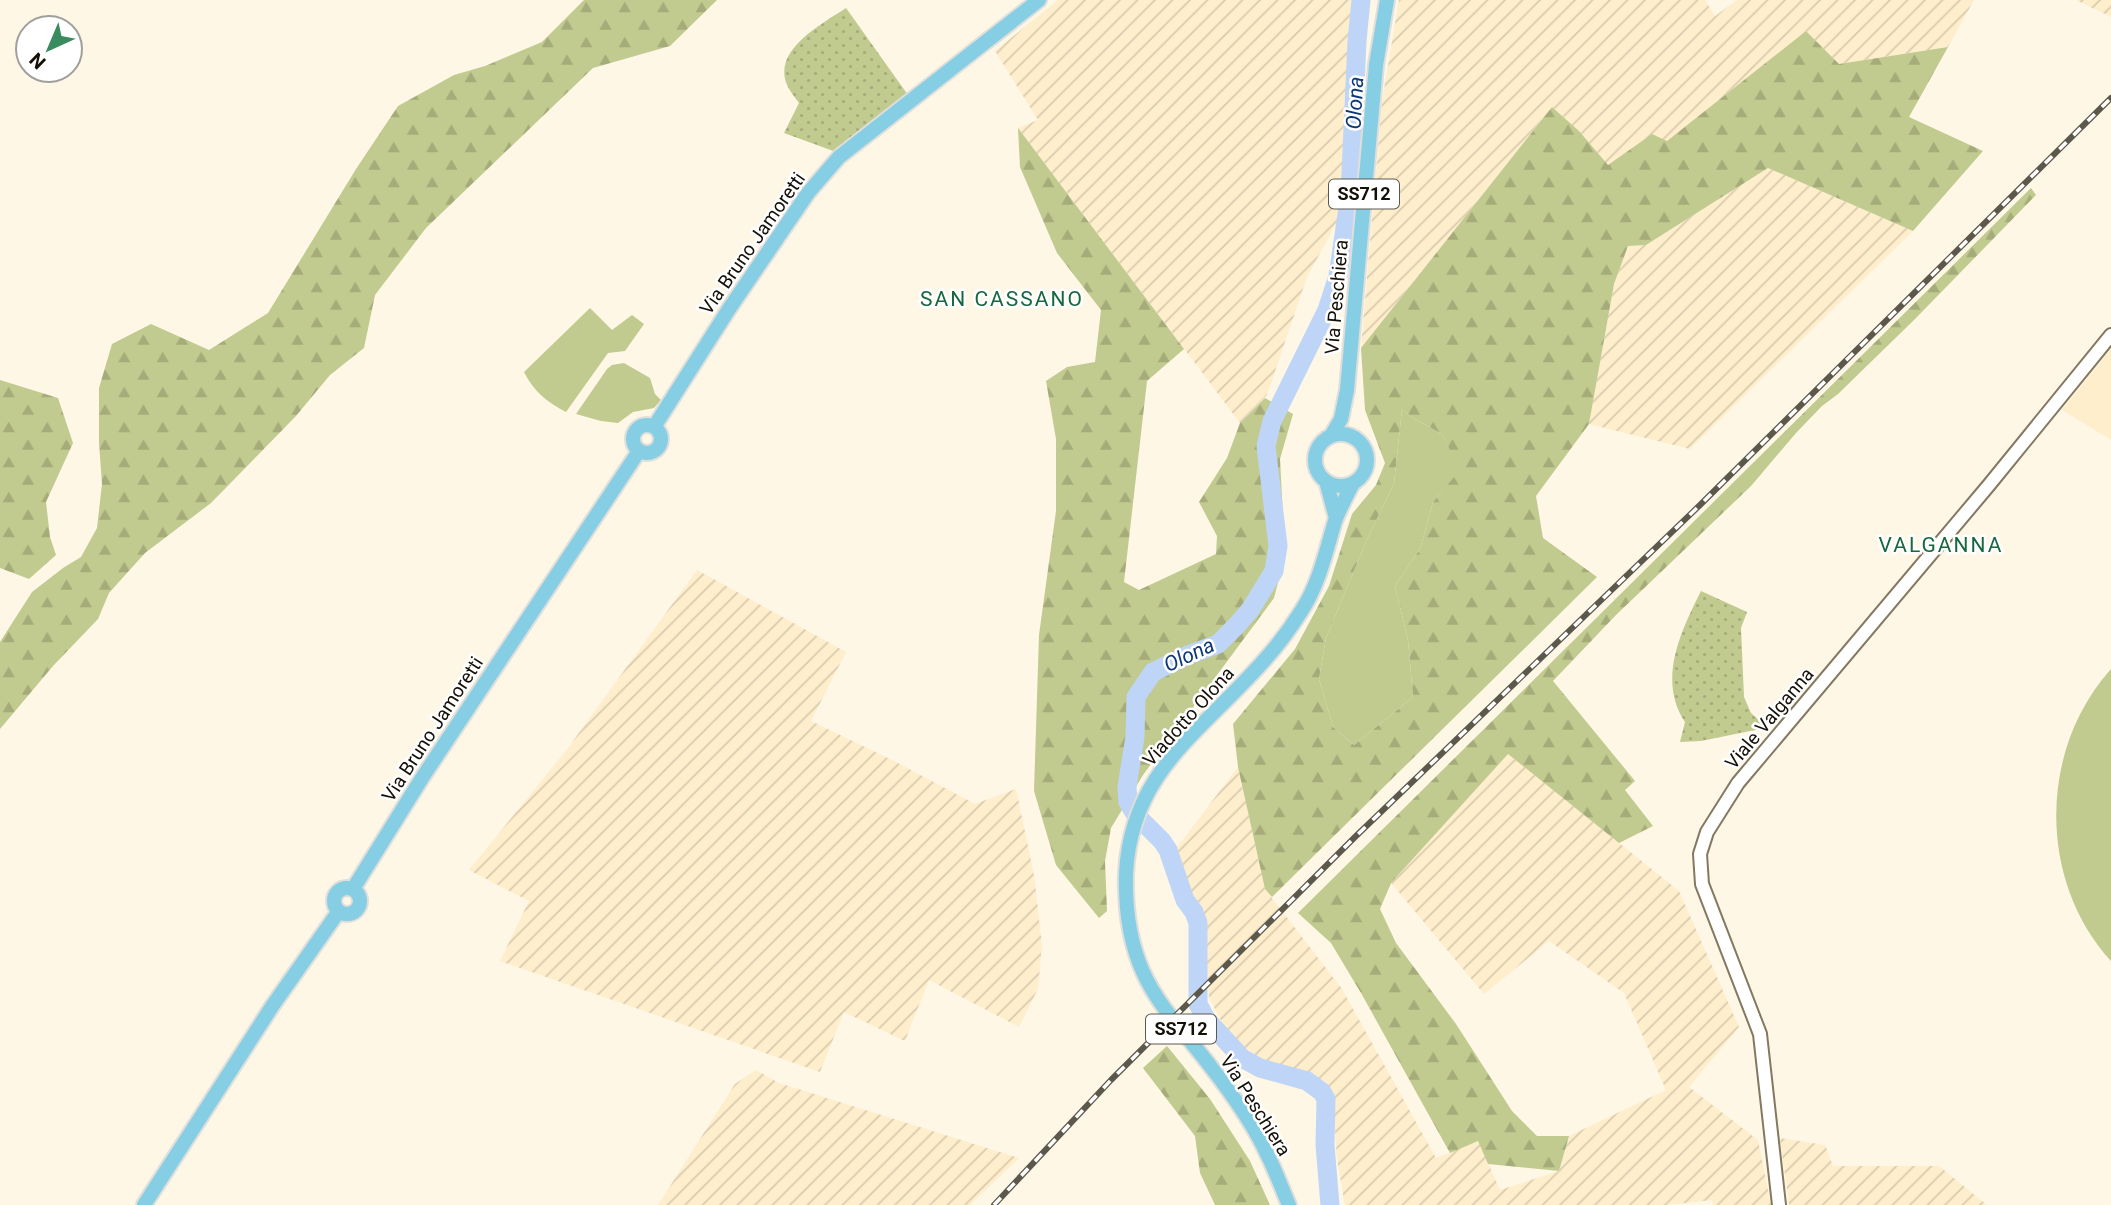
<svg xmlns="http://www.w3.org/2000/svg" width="2111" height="1205" viewBox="0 0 2111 1205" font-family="Roboto,sans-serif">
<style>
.built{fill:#feeecb}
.industrial{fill:url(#industrial-furrows)}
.grass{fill:#c1ca8f}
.forest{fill:url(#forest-firs);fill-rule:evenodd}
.park{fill:url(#park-dots)}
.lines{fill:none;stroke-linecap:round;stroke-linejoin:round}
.river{stroke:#bfd5f7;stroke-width:19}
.secondary-casing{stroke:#847960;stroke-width:16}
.primary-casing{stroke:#dededc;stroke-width:18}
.secondary{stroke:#fff;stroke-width:12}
.primary{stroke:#85cee3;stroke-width:14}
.rail-casing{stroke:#5d584c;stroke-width:6}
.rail{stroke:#fff;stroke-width:3.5;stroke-dasharray:10;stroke-linecap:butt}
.labels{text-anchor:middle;stroke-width:5;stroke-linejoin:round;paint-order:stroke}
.shield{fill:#fff;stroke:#5b5851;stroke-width:2}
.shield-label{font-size:18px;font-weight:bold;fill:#151007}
.street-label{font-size:19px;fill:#151007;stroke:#fff}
.water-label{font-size:21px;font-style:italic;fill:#0d3878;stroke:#fff}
.neighbourhood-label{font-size:21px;letter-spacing:2px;fill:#17673f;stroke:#fff}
</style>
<defs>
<pattern id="industrial-furrows" width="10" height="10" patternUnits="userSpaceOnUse" patternTransform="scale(1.75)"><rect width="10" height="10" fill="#feeecb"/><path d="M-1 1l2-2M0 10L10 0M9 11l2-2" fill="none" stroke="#d9cbad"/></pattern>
<pattern id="forest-firs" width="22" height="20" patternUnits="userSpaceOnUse" patternTransform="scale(1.75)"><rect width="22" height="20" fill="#c1ca8f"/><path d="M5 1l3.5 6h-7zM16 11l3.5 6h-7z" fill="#a5ac7a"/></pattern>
<pattern id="park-dots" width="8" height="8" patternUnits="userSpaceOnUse" patternTransform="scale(1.75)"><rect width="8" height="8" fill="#c1ca8f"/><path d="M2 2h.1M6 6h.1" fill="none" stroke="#a5ac7a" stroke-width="1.8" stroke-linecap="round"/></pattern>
</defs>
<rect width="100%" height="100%" fill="#fef7e6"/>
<!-- built -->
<path class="built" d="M 2111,349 L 2111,440 L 2062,410 Z"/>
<!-- industrial -->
<path class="industrial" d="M 1058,0 L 1354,0 L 1342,213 L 1307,277 L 1267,395 L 1240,423 L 1018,128 L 1038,120 L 995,51 Z
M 1399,0 L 1705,0 L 1715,16 L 1737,0 L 1974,0 L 1948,47 L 1839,64 L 1806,31 L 1667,141 L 1651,135 L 1608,165 L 1579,131 L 1552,107 L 1361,348 L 1382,101 Z
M 2076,0 L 2111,0 L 2111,18 L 2111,17 Z
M 1768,168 L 1913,231 L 1690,449 L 1589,424 L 1614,284 L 1628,246 L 1646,245 Z
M 697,570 L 846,652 L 811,721 L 894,761 L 975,804 L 1016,789 L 1034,875 L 1042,945 L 1038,989 L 1019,1027 L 929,980 L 905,1041 L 844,1012 L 820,1072 L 500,961 L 529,901 L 469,870 L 568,748 Z
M 1508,754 L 1679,891 L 1739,1027 L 1689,1087 L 1758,1140 L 1771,1205 L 1713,1205 L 1712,1200 L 1667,1205 L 1345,1205 L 1337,1159 L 1333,1100 L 1312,1076 L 1260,1058 L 1230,1037 L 1209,998 L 1203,922 L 1175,850 L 1238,767 L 1265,889 L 1342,989 L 1436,1158 L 1478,1141 L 1500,1190 L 1559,1171 L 1569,1136 L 1666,1090 L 1624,993 L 1549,941 L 1484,994 L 1391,883 Z
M 756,1070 L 779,1083 L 1019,1158 L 970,1205 L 658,1205 L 735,1084 Z
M 1780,1138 L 1825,1145 L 1833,1166 L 1939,1166 L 1987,1205 L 1789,1205 Z"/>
<!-- grass -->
<path class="grass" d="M 590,308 L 612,330 L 632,315 L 644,324 L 625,351 L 608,353 L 566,412 C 547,402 534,392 524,372 Z
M 624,363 L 650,378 L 655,394 L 661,400 L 654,408 L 633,412 L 618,423 L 601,421 L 576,414 L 607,369 L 612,365 Z
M 1402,409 L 1413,418 L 1442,434 L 1461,470 L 1433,502 L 1420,549 L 1395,586 L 1408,640 L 1413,697 L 1354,745 L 1333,727 L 1319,679 L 1326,638 L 1369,535 L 1394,484 Z
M 2111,669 L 2111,961 C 2038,881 2038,750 2111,669 Z"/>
<!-- forest -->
<path class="forest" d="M 584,0 L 717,0 L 670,46 L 593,68 L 426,228 L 375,295 L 364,348 L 330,375 L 296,416 L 211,503 L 145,553 L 109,593 L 98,619 L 53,666 L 0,729 L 0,642 L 32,592 L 63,568 L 81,557 L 97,528 L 102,484 L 99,443 L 99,388 L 112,344 L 151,324 L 209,350 L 268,313 L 356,169 L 398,106 L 454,75 L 485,66 L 542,42 Z
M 1806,31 L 1839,64 L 1948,47 L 1909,117 L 1983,151 L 1913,231 L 1768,168 L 1646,245 L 1628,246 L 1614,284 L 1589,424 L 1536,496 L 1543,538 L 1597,577 L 1272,897 L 1265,889 L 1238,767 L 1233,724 L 1295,649 L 1329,586 L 1352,514 L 1376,485 L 1385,463 L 1365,410 L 1361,348 L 1552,107 L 1579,131 L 1608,165 L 1652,134 L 1667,141 ZM 1402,409 L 1413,418 L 1442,434 L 1460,470 L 1433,502 L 1420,549 L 1395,586 L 1408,640 L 1413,697 L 1354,745 L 1333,727 L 1319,679 L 1326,638 L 1369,535 L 1394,484 Z
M 1018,128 L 1184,349 L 1147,381 L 1124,582 L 1139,590 L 1216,554 L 1217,536 L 1199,502 L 1227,458 L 1240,423 L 1265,398 L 1293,414 L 1280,459 L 1285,555 L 1274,598 L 1143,775 L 1111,828 L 1105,861 L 1107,911 L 1099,918 L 1056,865 L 1034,791 L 1039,635 L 1056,511 L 1056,439 L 1046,381 L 1067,367 L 1095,362 L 1101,310 L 1057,253 L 1020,167 Z
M 2031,188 L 2036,195 L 1915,319 L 1838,394 L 1822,406 L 1796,433 L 1751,486 L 1616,615 L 1553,681 L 1635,781 L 1625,790 L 1653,826 L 1619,843 L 1508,754 L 1391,883 L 1380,909 L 1396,943 L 1456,1024 L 1512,1111 L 1537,1136 L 1569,1136 L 1559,1171 L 1488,1164 L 1478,1141 L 1450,1153 L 1361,993 L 1331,943 L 1298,913 Z
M 0,380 L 58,398 L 73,443 L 46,502 L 50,537 L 56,555 L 29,579 L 0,568 Z
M 1167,1046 L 1210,1099 L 1250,1161 L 1270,1205 L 1215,1205 L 1200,1173 L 1195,1136 L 1143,1068 Z"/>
<!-- park -->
<path class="park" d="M 846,8 L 908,95 L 836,152 L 784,133 L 799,103 C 794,96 787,88 785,79 C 778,46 824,23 846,8 Z
M 1701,591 L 1747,612 L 1741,628 L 1744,697 L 1751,713 L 1762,723 L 1760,729 L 1701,741 L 1680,742 L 1685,722 C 1657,680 1681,631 1701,591 Z"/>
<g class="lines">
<!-- river -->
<path class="river" d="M 1330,1205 L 1325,1145 L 1326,1099 L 1322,1092 L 1307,1081 L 1260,1068 L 1242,1058 L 1206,1019 L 1198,1004 L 1198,923 L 1194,912 L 1185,900 L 1168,850 L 1162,841 L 1135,814 L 1128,802 L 1127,787 L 1135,737 L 1136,697 L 1153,672 L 1188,655 L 1218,644 L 1237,625 L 1250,610 L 1274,571 L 1278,546 L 1266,446 L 1272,421 L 1327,310 L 1338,276 L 1350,194 L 1357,41 L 1361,0"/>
<!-- secondary casing -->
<g class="secondary-casing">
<path id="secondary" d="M 1779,1205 L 1760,1034 L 1702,884 L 1700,854 L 1707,832 L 1738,783 L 1989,485 L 2111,335"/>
</g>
<!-- primary casing -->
<g class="primary-casing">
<path id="primary" d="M633 439a14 14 0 1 1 28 0a14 14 0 1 1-28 0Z
M 654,427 L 729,309 L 808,193 L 839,157 L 1039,0
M1315 460a26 26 0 1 1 52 0a26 26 0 1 1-52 0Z
M 1331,436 L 1341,419 L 1347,390 L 1376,65 L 1387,0
M 1326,481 L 1336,518
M334 901a13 13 0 1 1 26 0a13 13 0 1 1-26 0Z
M 353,889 L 422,778 L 639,451
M 144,1205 L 273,1005 L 339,911
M 1289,1205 C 1282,1189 1276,1172 1268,1156 C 1254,1125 1232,1094 1211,1067 C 1188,1036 1159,1008 1143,972 C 1129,941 1125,908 1126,873 C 1131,773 1199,733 1260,665 C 1275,649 1290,629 1302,610 C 1319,584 1326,551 1335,521 C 1340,508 1347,495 1353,483"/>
</g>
<!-- secondary -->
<use href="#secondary" class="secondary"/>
<!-- primary -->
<use href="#primary" class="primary"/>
<!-- rail casing -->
<g class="rail-casing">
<path id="rail" d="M 994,1205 L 1111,1080 L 1355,837 L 1700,505 L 2111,98"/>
</g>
<!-- rail -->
<use href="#rail" class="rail"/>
</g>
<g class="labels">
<!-- shield labels -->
<g class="shield">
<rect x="1329" y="179.5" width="70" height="29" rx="5"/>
<rect x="1146" y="1014.5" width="70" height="29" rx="5"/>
</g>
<g class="shield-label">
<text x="1364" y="200">SS712</text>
<text x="1181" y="1035">SS712</text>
</g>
<!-- street labels -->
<g class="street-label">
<text transform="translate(752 243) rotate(-55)" y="7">Via Bruno Jamoretti</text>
<text transform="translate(1336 297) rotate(-85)" y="7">Via Peschiera</text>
<text transform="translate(1188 716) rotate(-48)" y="7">Viadotto Olona</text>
<text transform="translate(1769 718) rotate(-50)" y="7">Viale Valganna</text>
<text transform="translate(432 729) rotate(-57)" y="7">Via Bruno Jamoretti</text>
<text transform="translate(1256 1105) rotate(58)" y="7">Via Peschiera</text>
</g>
<!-- water labels -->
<g class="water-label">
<text transform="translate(1355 103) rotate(-87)" y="7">Olona</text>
<text transform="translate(1189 655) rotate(-25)" y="7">Olona</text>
</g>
<!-- neighbourhood labels -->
<g class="neighbourhood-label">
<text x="1002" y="306">SAN CASSANO</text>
<text x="1941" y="552">VALGANNA</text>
</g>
</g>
<!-- north arrow -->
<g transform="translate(49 49) rotate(224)"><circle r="33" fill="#ffffff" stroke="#a19f9c" stroke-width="2"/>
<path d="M0-5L12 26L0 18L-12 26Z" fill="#398c5e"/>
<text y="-10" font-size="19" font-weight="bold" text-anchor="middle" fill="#151007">N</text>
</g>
</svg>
